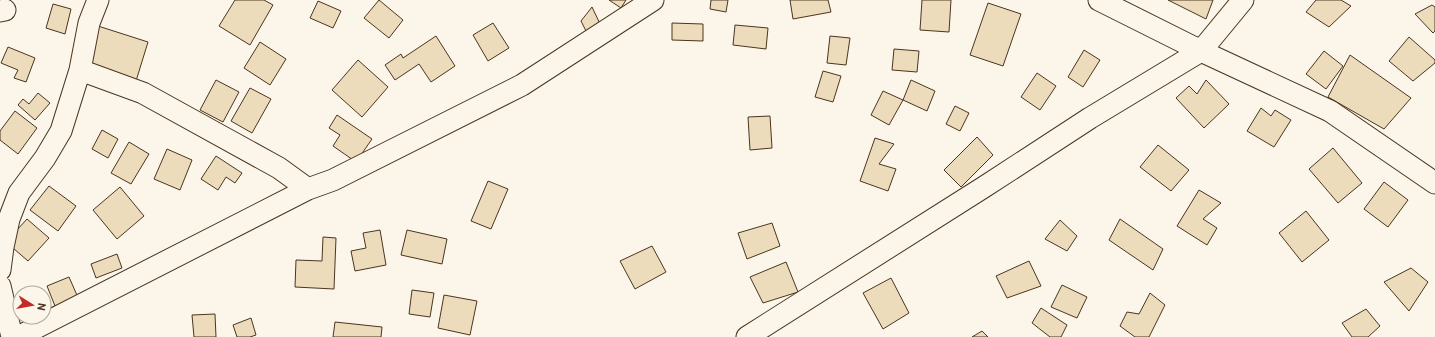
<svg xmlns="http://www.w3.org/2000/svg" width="1435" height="337" viewBox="0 0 1435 337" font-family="Barlow,sans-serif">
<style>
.building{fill:#ecdcbc;stroke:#4a3520}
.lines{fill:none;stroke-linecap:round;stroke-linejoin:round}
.street-casing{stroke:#4a3520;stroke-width:23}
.street{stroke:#fbf6e9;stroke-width:21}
</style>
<rect width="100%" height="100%" fill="#fbf6e9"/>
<!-- building -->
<path class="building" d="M 235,0 L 264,0 L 273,5 L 250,45 L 219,26 Z
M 379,0 L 403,20 L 389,38 L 364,18 Z
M 609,0 L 626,0 L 621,8 Z
M 711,0 L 728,0 L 726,12 L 710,9 Z
M 790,0 L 828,0 L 831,12 L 793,19 Z
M 922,0 L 951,0 L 949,32 L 920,30 Z
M 1168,0 L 1213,0 L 1206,19 Z
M 1316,0 L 1341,0 L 1351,6 L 1329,27 L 1306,12 Z
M 318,1 L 341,11 L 333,28 L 310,18 Z
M 988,3 L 1021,14 L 1003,66 L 970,55 Z
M 53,4 L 71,9 L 65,34 L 46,28 Z
M 1432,5 L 1435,7 L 1435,31 L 1433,33 L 1415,14 Z
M 592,7 L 602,28 L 588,35 L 581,21 Z
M 493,23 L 509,48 L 488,61 L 473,35 Z
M 672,23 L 703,24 L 703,41 L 672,40 Z
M 735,25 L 768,28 L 766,49 L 733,45 Z
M 98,26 L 148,42 L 136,81 L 86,64 Z
M 436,36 L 455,66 L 431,82 L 419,64 L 395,80 L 385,65 L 401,54 L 403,58 Z
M 830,36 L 850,38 L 846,65 L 827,63 Z
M 1409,37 L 1435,60 L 1435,63 L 1413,81 L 1389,61 Z
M 260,42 L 286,59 L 270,85 L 244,68 Z
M 8,47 L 35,58 L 26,82 L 14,78 L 18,70 L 1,63 Z
M 894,49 L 919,51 L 917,72 L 892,70 Z
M 1084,50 L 1100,60 L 1083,87 L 1068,77 Z
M 1324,51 L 1343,66 L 1326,89 L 1306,74 Z
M 1350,55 L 1411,98 L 1384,129 L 1328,97 Z
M 358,60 L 388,87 L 362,117 L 332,90 Z
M 823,71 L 841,76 L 833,102 L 815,97 Z
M 1037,73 L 1056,86 L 1040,110 L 1021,97 Z
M 216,80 L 239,92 L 223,122 L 200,110 Z
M 911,80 L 935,91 L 927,111 L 903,100 Z
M 1206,80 L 1229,104 L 1204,128 L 1176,98 L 1189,86 L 1197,94 Z
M 250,88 L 271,99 L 252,133 L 231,121 Z
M 883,91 L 903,100 L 889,125 L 871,115 Z
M 38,93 L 50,103 L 35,120 L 18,105 L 23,99 L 29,104 Z
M 955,106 L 969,113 L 960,131 L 946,124 Z
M 1261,108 L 1271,116 L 1275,110 L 1291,120 L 1274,147 L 1247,131 Z
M 15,111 L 37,128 L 18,154 L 0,140 L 0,131 Z
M 337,115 L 372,139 L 356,162 L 333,146 L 340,135 L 329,128 Z
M 770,116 L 772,148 L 750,150 L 748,117 Z
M 102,130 L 118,139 L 108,158 L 92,149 Z
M 977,137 L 993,155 L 961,187 L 944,170 Z
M 875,138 L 894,144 L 879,164 L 896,169 L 888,191 L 860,181 Z
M 129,142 L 149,154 L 131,184 L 111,173 Z
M 1158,145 L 1189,170 L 1171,191 L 1140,167 Z
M 1333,148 L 1362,183 L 1338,203 L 1309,169 Z
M 167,149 L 192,160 L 180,190 L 154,179 Z
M 216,156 L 242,173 L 235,183 L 226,177 L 218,190 L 201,179 Z
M 488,181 L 508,189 L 491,229 L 471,221 Z
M 1384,182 L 1408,200 L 1388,227 L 1364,209 Z
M 49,186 L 76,206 L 58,231 L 30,210 Z
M 120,187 L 144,216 L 117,239 L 93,210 Z
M 1199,190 L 1221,203 L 1203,219 L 1217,228 L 1207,245 L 1177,226 Z
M 1306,211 L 1329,240 L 1302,262 L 1279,233 Z
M 27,219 L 49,238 L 28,261 L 6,242 Z
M 1120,219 L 1163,249 L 1153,270 L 1109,240 Z
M 1060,220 L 1077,236 L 1067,251 L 1045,239 Z
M 772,223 L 780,246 L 747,259 L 738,233 Z
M 380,230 L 386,265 L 355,271 L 351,251 L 366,248 L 363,233 Z
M 407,230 L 447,239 L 442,264 L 401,255 Z
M 323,237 L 336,238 L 334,289 L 295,287 L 296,260 L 322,261 Z
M 652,246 L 666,272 L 635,289 L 620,261 Z
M 117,254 L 122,268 L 96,278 L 91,264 Z
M 1029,261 L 1041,286 L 1007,298 L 996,276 Z
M 786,262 L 798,292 L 763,303 L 750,277 Z
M 1411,268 L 1428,282 L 1409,311 L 1384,282 Z
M 69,277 L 83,309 L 51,323 L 45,310 L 55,306 L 47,286 Z
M 891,278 L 909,313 L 883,329 L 863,293 Z
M 1062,285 L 1087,297 L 1077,318 L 1051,307 Z
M 412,290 L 434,293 L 430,317 L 409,314 Z
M 1150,293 L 1165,305 L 1149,337 L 1135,337 L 1120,326 L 1127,312 L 1139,314 Z
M 444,295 L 477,301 L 470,335 L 438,328 Z
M 1041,308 L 1067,325 L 1061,337 L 1050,337 L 1032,323 Z
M 1366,309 L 1380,326 L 1368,337 L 1352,337 L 1342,323 Z
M 215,314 L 216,337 L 194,337 L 192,315 Z
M 251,318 L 256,335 L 250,337 L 237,337 L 233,325 Z
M 335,322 L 382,327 L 381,337 L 333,337 Z
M 982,331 L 988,337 L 972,337 Z"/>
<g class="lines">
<!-- street casing -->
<g class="street-casing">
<path id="street" d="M 1099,0 L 1201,51 L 1330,111 L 1435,183
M 0,11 L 5,10
M 80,70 L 143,93 L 279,168 L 308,189
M 0,270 L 3,247 L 9,219 L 19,193 L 45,158 L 61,131 L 80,70 L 89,23 L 98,0
M 0,286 L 12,337
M 18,337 L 308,189 L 333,180 L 522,85 L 653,0
M 747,337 L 984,187 L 1090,118 L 1201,51 L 1243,0"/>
</g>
<!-- street -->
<use href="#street" class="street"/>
</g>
<!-- north arrow -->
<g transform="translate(32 305) rotate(101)"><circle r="19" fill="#fbf6e9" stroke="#b4a999"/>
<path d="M0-3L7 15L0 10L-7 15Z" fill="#c62828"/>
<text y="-6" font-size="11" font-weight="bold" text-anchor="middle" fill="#4a3520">N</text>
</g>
</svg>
